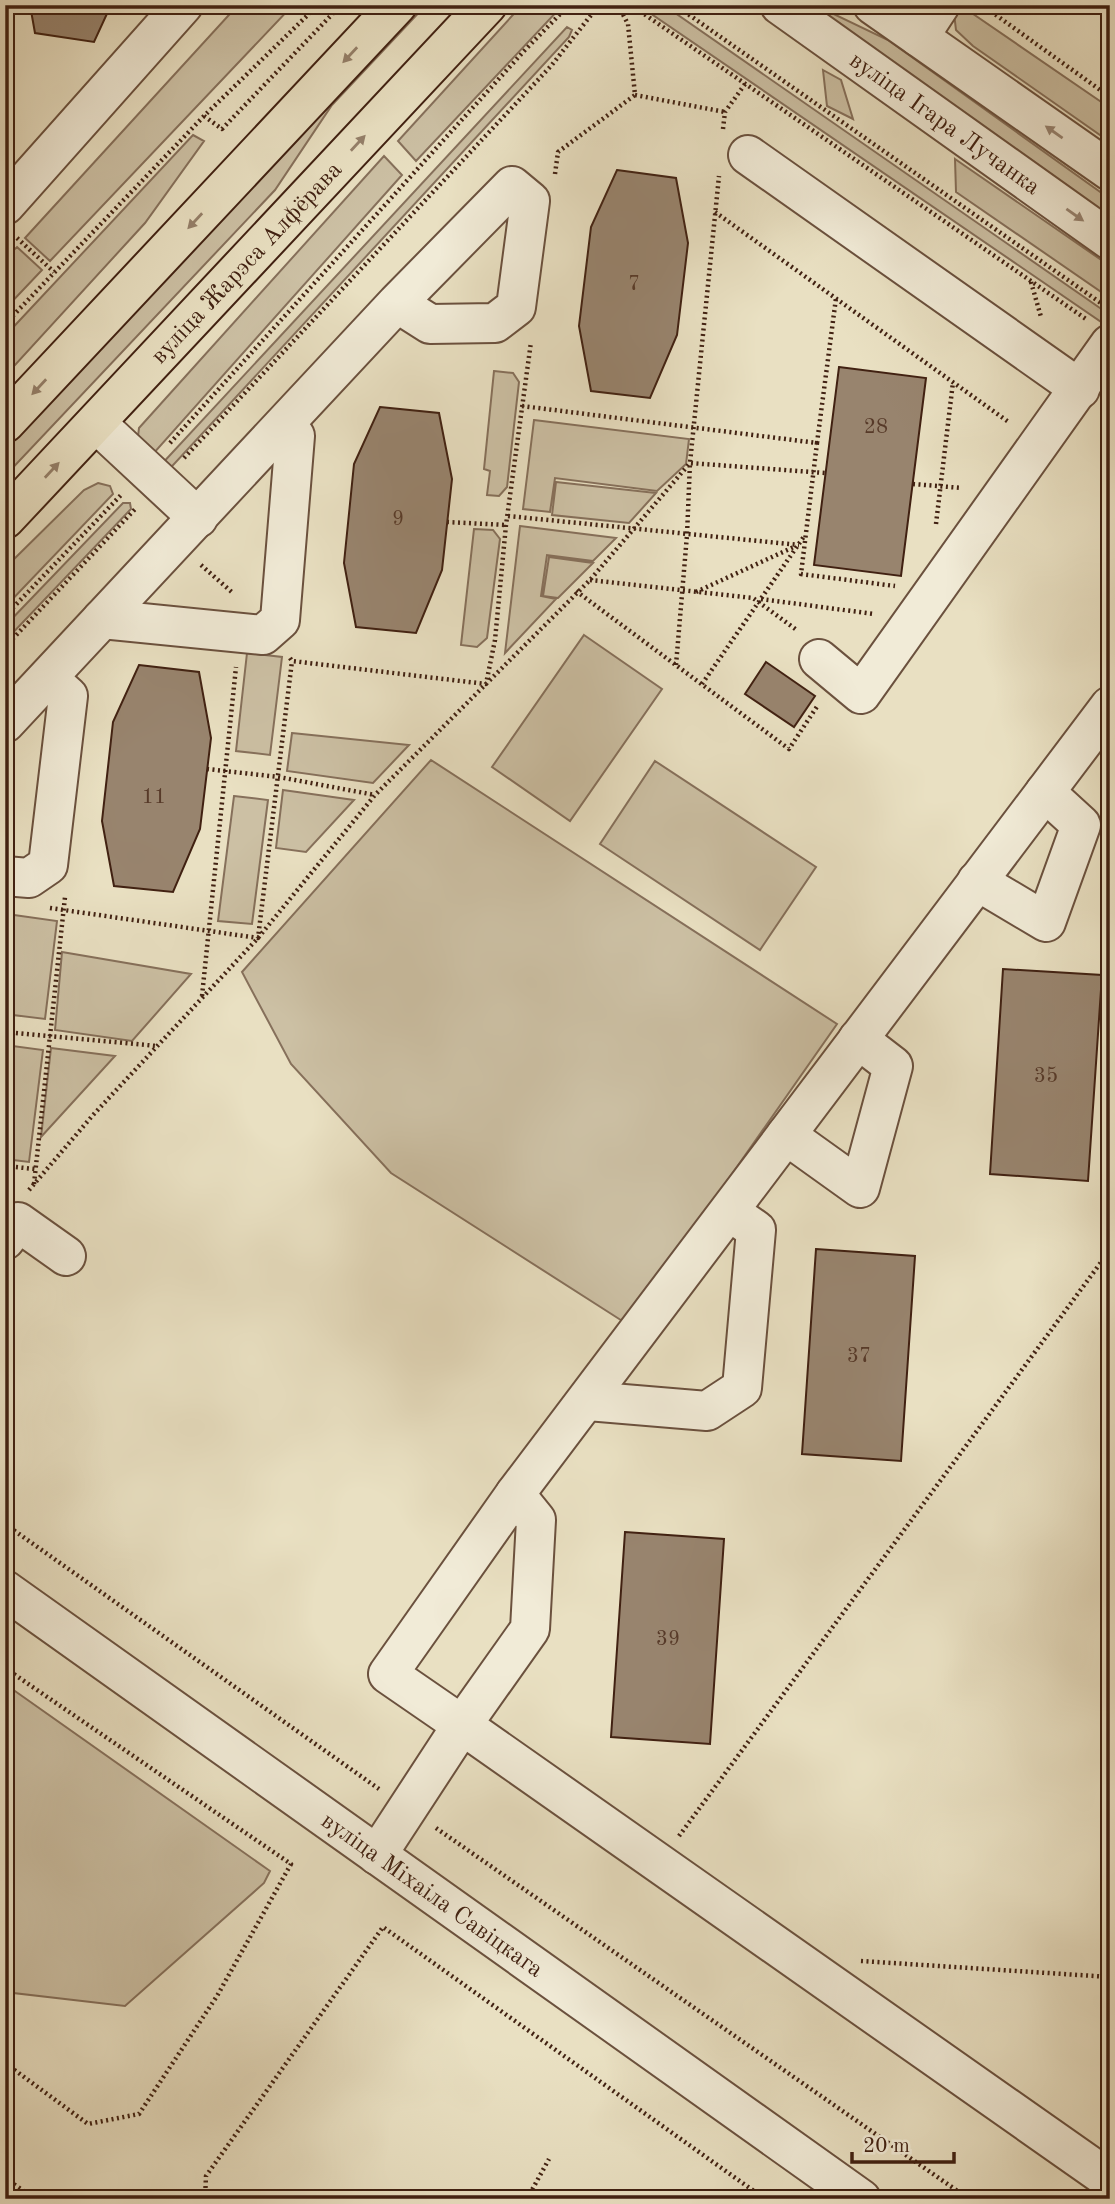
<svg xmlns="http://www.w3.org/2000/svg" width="1115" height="2204" viewBox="0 0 1115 2204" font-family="'Old Standard TT',serif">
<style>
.green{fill:#ccc0a4;stroke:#86705b;stroke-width:2}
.building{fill:#98846e;stroke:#412112;stroke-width:2}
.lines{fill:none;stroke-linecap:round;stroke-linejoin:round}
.minor-casing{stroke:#6b513e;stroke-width:42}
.major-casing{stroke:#412112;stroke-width:42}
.path{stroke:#412112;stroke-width:4.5;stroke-dasharray:2 3.5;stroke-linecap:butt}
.minor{stroke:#f1ebd7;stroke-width:38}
.major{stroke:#e9e0c2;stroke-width:38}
.oneway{fill:#95806a}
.oneway2{fill:#998674}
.labels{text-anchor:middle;stroke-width:5;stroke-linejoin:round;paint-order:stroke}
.number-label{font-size:21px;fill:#573a29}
.street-label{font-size:24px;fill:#412112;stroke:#f1ebd7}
</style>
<rect width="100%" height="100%" fill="#e9e0c2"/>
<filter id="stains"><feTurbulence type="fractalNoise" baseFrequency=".00286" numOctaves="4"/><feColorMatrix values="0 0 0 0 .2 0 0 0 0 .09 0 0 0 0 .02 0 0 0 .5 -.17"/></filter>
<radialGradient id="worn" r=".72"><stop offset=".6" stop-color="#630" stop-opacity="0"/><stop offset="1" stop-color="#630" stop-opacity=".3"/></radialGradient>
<!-- green -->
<path class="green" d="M 238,5 L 293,5 L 50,261 L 25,238 Z
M 416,5 L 426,5 L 332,105 L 275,190 L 5,476 L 5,441 Z
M 522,5 L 563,5 L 416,161 L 398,141 Z
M 650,5 L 665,6 L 1110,315 L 1110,328 L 650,13 L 647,7 Z
M 797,5 L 815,5 L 888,40 L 1110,199 L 1110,226 Z
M 960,5 L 1110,108 L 1110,142 L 973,46 L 956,30 L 954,13 Z
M 567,27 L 572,30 L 569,37 L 163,476 L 159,467 Z
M 823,70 L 841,80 L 853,119 L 827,106 Z
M 193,135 L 204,141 L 145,223 L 5,376 L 5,336 Z
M 384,156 L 402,175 L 145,463 L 137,445 L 139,428 Z
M 955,159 L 1110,266 L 1110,298 L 956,192 Z
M 17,247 L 42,270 L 5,309 L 5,258 Z
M 494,371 L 513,373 L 519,382 L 507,487 L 499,496 L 487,495 L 490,471 L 484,469 Z
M 534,420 L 689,439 L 686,464 L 657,491 L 555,478 L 550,512 L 523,509 Z
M 556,482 L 656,493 L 629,523 L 552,515 Z
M 98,483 L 110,486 L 113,494 L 5,607 L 5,568 L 84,490 Z
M 123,503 L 130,503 L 131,509 L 5,641 L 5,626 Z
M 520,526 L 616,538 L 593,561 L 547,555 L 541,596 L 556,599 L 505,653 Z
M 474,529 L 493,530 L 500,539 L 487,638 L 477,647 L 461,645 Z
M 549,557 L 593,563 L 558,598 L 543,596 Z
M 584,635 L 662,689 L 570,821 L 492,767 Z
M 247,653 L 282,657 L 270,755 L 236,751 Z
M 292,733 L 409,745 L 373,783 L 287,771 Z
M 431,760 L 837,1024 L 627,1324 L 391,1173 L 291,1064 L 242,972 Z
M 655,761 L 816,867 L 760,950 L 600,844 Z
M 283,790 L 354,800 L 306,852 L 276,848 Z
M 234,796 L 268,800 L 252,924 L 218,921 Z
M 14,915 L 57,921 L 45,1019 L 5,1014 L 5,984 Z
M 62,952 L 191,974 L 132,1041 L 55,1030 Z
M 5,1045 L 43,1050 L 29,1162 L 5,1159 Z
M 51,1048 L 115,1056 L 41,1137 Z
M 5,1684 L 270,1871 L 264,1883 L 125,2006 L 5,1992 Z"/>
<!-- building -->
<path class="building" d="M 30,5 L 111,5 L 94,42 L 35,33 Z
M 617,170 L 676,178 L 688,243 L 677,335 L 650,398 L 591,391 L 579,326 L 591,227 Z
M 839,367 L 926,378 L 901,576 L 814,565 Z
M 380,407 L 439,413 L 452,479 L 442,570 L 416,633 L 356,627 L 344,563 L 354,464 Z
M 766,662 L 815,696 L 794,727 L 745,694 Z
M 139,665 L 199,672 L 211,738 L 200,829 L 173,892 L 114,886 L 102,821 L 113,722 Z
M 1003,969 L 1102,975 L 1088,1181 L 990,1174 Z
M 816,1249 L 915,1256 L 901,1461 L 802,1454 Z
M 625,1532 L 724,1539 L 710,1744 L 611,1737 Z"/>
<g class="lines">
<!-- minor casing -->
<g class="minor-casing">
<g id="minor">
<path id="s1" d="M 780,5 L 1110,240"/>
<path d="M 873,5 L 1110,171"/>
<path d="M 919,37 L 940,5"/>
<path d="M 748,155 L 1080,389"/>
<path d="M 5,205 L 183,5"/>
<path d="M 96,423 L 198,518"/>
<path d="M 102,619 L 263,635 L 280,620 L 295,436 L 284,426"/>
<path d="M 819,659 L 861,694 L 1110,344"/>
<path d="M 5,723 L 397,303 L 512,186 L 530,201 L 516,307 L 495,323 L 430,324 L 397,303"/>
<path d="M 5,876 L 29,878 L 48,865 L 68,696 L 48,678"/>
<path d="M 977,881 L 1046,922 L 1081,825 L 1045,792"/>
<path d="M 786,1135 L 860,1188 L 893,1066 L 858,1039"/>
<path d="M 5,1240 L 18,1222 L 66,1256"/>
<path d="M 588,1401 L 707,1411 L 742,1388 L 756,1230 L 730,1212"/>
<path d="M 515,1494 L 536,1520 L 530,1629 L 462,1725 L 1110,2180"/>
<path id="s2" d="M 5,1590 L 861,2199"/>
<path d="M 377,1855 L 462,1725 L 388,1674 L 515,1494 L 1110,706"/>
</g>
</g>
<!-- major casing -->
<g class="major-casing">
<g id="major">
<path d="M 5,423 L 397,5"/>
<path id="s3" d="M 5,519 L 487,5"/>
</g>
</g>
<!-- path -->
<path class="path" d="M 631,5 L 1086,319
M 675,5 L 1108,308
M 982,5 L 1110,97
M 635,95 L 725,112
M 204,116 L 222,129 L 341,5
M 723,129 L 725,112 L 745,84
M 555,174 L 558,152 L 635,95 L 628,24 L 618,5
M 715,212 L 1010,423
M 17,238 L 54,272
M 1031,282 L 1041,317
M 5,324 L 204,116 L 318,5
M 522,406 L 817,443 L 801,574 L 895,586
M 170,443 L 524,51 L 569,5
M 817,443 L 836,298
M 184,458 L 551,66 L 599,5
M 913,484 L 962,488
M 508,516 L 799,545
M 447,522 L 506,525
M 936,524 L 953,382
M 201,565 L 234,594
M 590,580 L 753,598 L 798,631
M 576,591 L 789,749 L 818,705
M 696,592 L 796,546
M 761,599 L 874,614
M 5,616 L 121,495
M 5,647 L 137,507
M 290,658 L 292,661 L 486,684 L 495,640 L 506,525 L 531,342
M 676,665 L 687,535 L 690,463 L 825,473
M 702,684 L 805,535
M 207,769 L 279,777 L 375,795
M 50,908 L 258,938 L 292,661
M 202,996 L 236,667
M 5,1032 L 157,1046
M 5,1166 L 35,1169
M 34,1184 L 65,897
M 29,1190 L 93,1115 L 258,938 L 375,795 L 590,580 L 690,463 L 719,176
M 5,1524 L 379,1789
M 5,1668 L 291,1864 L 217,1996 L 139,2114 L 88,2124 L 5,2063
M 436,1828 L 969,2199
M 679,1836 L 1110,1250
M 861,1961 L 1110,1977
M 5,2178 L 35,2199
M 205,2199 L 206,2176 L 383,1927 L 765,2199
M 527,2199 L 549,2159"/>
<!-- minor -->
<use href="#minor" class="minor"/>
<!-- major -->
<use href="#major" class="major"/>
</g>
<!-- one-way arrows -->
<defs><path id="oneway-solid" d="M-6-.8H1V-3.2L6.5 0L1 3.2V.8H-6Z" transform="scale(1.75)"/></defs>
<g class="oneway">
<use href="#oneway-solid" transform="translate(350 55) rotate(133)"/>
<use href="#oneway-solid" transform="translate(358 143) rotate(-47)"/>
<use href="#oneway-solid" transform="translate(195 221) rotate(133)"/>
<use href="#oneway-solid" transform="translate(39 387) rotate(133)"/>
<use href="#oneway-solid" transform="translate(52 470) rotate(-47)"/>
</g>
<g class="oneway2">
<use href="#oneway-solid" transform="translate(1054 132) rotate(-145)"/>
<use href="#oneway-solid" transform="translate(1075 215) rotate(35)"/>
</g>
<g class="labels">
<!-- number labels -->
<g class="number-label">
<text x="634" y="290">7</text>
<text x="876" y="433">28</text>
<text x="398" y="525">9</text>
<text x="154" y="803">11</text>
<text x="1046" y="1082">35</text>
<text x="859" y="1362">37</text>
<text x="668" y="1645">39</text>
</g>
<!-- street labels -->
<g class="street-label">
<text dy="8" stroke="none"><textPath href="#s1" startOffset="203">вуліца Ігара Лучанка</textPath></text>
<text dy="8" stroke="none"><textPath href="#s3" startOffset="352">вуліца Жарэса Алфёрава</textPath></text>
<text dy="8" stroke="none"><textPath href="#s2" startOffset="525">вуліца Міхаіла Савіцкага</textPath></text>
</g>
</g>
<!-- margin -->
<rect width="1115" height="2204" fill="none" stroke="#e9e0c2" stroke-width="28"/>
<rect x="7" y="7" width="1101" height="2190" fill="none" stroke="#412112" stroke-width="3.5"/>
<rect x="14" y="14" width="1087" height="2176" fill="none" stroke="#412112" stroke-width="2"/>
<!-- scale -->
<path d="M852 2152v10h102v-10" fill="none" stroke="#412112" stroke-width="3.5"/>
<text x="863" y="2152" font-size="21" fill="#412112" stroke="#f1ebd7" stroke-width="5" paint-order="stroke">20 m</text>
<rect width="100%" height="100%" filter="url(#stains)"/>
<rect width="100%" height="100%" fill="url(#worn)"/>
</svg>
